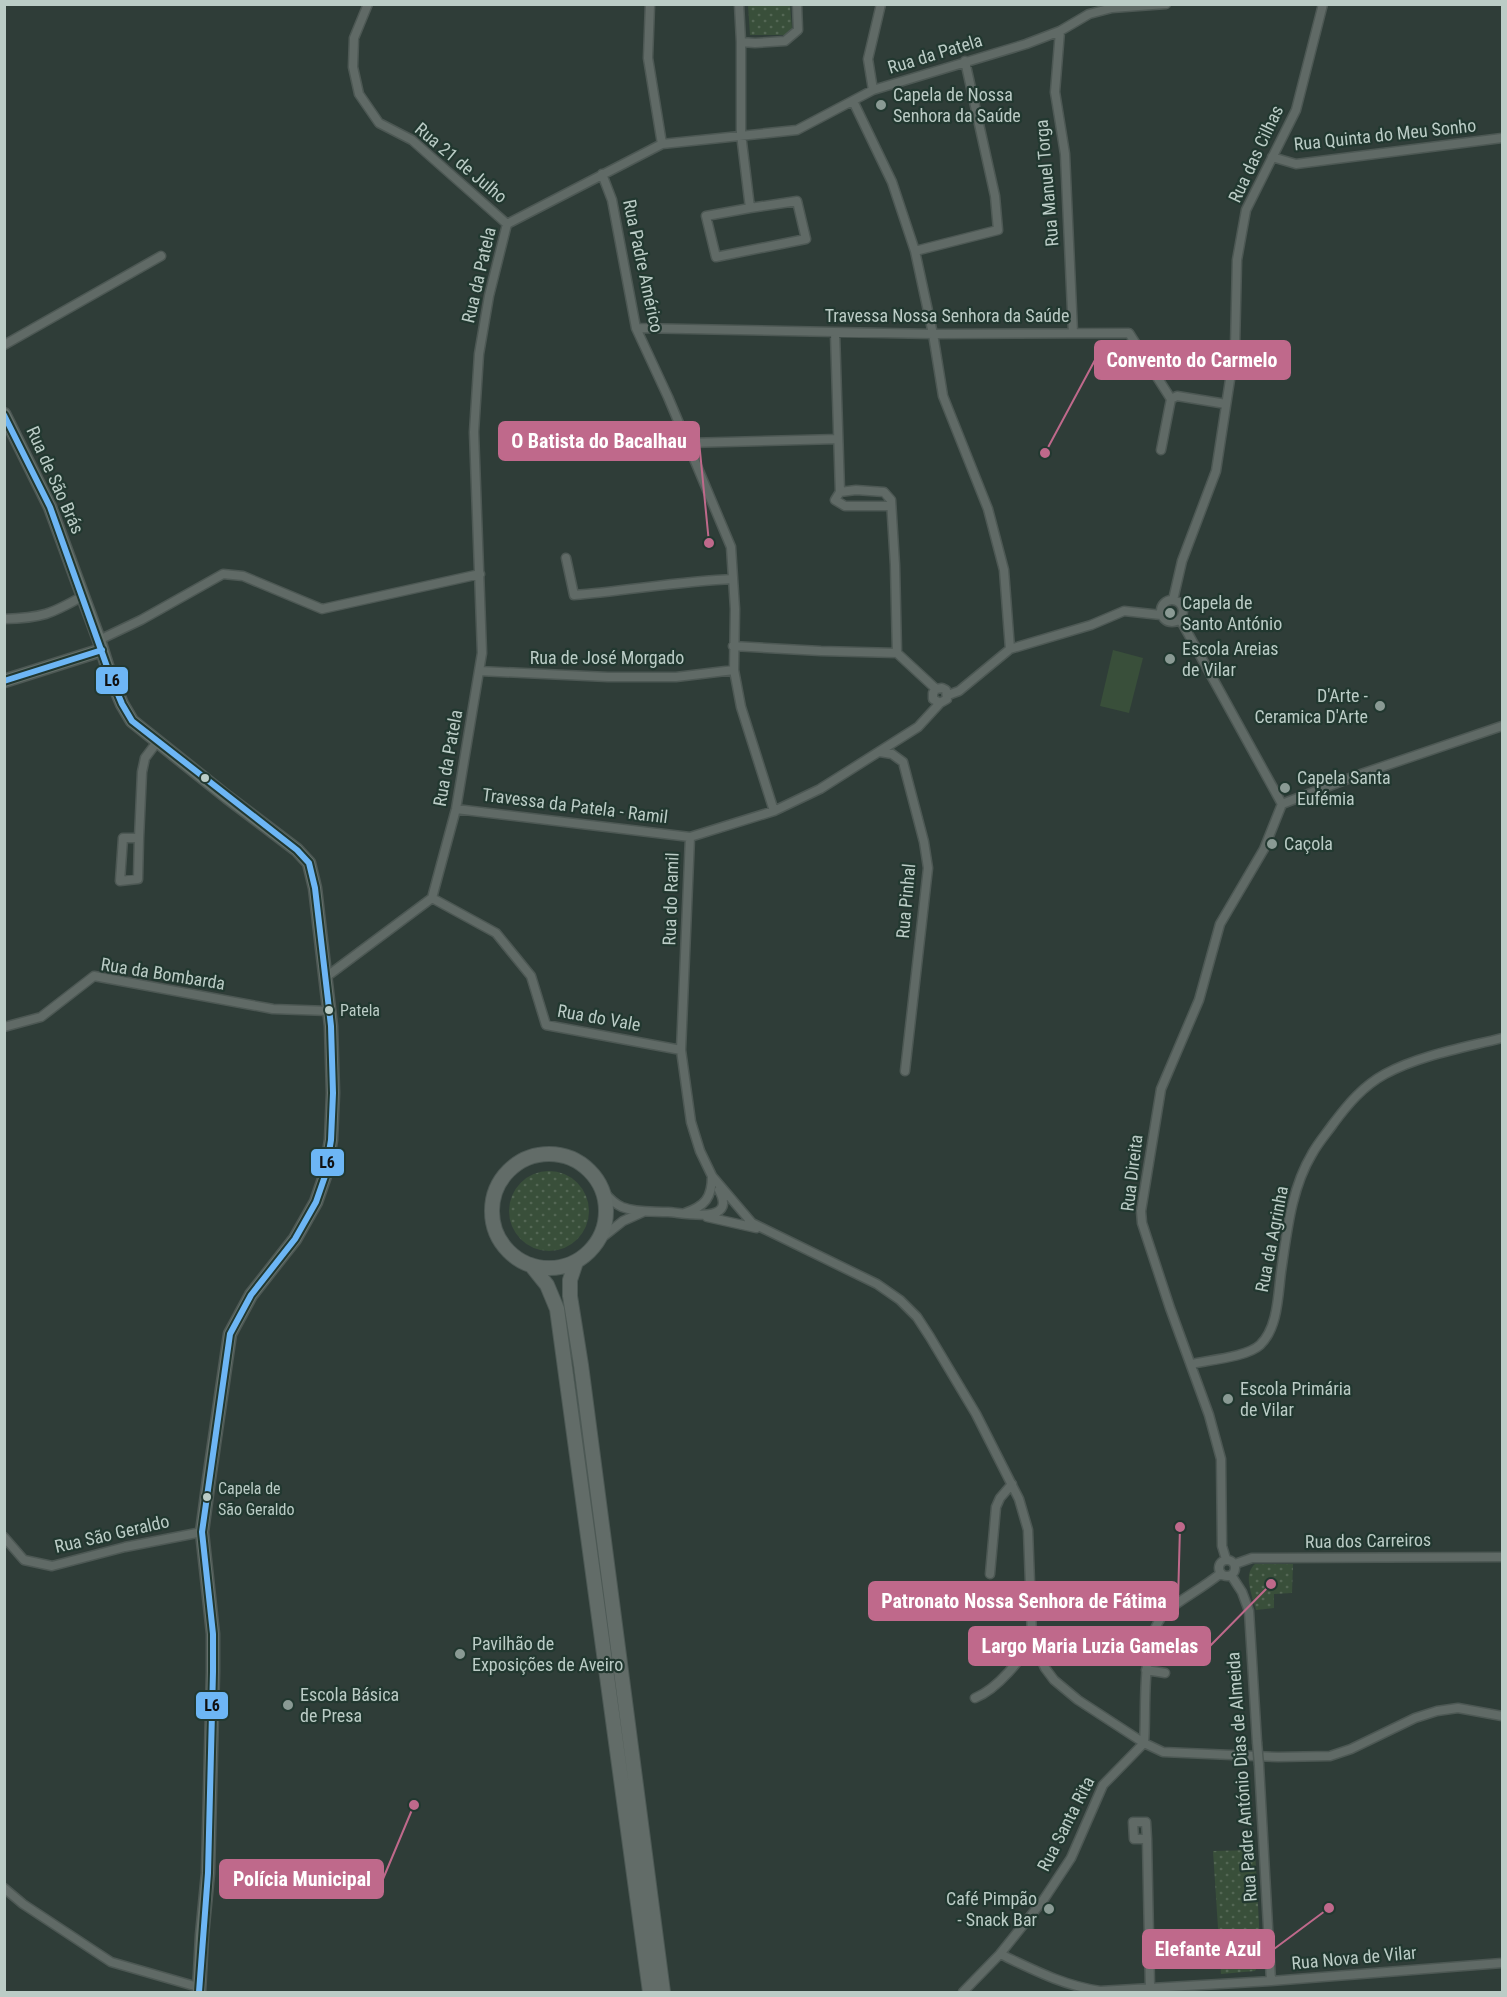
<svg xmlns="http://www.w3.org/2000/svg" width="1507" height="1997" viewBox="0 0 1507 1997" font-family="'Roboto Condensed',sans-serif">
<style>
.green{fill:url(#green-dots)}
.pitch{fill:#394f3a}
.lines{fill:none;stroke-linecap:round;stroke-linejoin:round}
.street-casing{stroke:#4d5854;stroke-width:11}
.secondary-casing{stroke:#4d5854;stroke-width:15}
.primary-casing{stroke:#4d5955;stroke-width:16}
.street{stroke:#606a66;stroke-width:8}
.secondary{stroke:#646f6a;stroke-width:12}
.primary{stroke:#626c68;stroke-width:14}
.street-bridge-casing{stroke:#4d5854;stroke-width:11;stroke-linecap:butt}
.street-bridge{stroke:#606a66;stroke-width:8}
.bus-1-casing{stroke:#223830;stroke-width:10}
.bus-1{stroke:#6db6f5;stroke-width:6}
.poi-dot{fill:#8a9a94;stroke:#223830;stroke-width:2}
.bus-dot{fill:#bbccc6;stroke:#223830;stroke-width:2}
.labels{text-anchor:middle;stroke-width:4.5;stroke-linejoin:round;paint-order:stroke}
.bus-label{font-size:16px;fill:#bbccc6;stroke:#223830;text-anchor:start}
.street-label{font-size:18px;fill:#bbccc6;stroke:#223830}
.poi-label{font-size:18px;fill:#bbccc6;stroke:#223830;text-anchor:start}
.leader{fill:none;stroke:#bf698b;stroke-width:2}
.callout-dot{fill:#bf698b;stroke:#223830;stroke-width:2}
.callout{fill:#bf698b;stroke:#bf698b;stroke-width:2}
.callout-label{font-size:20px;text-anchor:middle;font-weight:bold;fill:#fff}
.line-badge{stroke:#223830;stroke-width:2}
.pale-badge-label{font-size:16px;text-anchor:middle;font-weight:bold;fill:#111}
</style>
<defs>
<pattern id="green-dots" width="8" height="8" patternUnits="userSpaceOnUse" patternTransform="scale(1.5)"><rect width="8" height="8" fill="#394f3a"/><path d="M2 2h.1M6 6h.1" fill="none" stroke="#546755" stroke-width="1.8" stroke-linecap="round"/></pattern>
</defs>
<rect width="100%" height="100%" fill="#2f3d38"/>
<!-- green -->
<path class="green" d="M 748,5 L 790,5 L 792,28 L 786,35 L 750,35 Z
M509 1211a40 40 0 1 1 80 0a40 40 0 1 1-80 0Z
M 1255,1564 L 1293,1564 L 1292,1593 L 1274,1594 L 1274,1608 L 1256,1610 C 1253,1597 1242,1575 1255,1564 Z
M 1255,1850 L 1261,1961 L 1255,1971 L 1221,1974 L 1213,1851 Z"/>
<!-- pitch -->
<path class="pitch" d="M 1113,650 L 1143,658 L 1129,713 L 1100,706 Z"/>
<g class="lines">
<!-- street casing -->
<g class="street-casing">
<path id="street" d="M 368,4 L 354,38 L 353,67 L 359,94 L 379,123 L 412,140 L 507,224
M 650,4 L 648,58 L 662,144
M 739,4 L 741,42 L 741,134 L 750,208 L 706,216 L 716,257 L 806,239 L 797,201 L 750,208
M 1060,31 L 1055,92 L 1065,154 L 1073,333
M 741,42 L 755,43 L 785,41 L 798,30 L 797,4
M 873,90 L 868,59 L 881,4
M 853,101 L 892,182 L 915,251 L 933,334 L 943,396 L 988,509 L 1004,570 L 1010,649
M 1272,157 L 1296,164 L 1502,138
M 602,174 L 612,200 L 636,328 L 668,397 L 731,547 L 735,609 L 734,670 L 741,707 L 774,811
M 915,251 L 998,230 L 995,196 L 965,61
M 636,328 L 933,334 L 1129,333 L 1171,399 L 1161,450
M 835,333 L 840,492 L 856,490 L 884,492 L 891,500 L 895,565 L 897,653
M 4,345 L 161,256
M 1171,399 L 1177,396 L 1226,404
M 687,443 L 838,439
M 840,492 L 835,500 L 845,506 L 891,506
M 566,558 L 574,595 C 627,591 680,581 733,579
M1161 611a11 11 0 1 1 22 0a11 11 0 1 1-22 0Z
M 1173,600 L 1182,561 L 1216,471 L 1235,347 L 1237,260 L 1246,210 L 1296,110 L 1323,4
M 4,619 C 42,618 51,614 83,596
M 1180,619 L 1282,804
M 99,640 L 141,620 L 223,574 L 243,576 L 322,609 L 480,574
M 733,646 L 821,651 L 897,653 L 936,689
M 479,671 L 608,677 L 676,677 L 734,670
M 948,695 L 959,691 L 1010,649 L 1091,625 L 1124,611 L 1161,615
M 940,703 L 933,699 L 933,693 L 936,689 L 942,688 L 946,690 L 947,699 L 940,703 L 918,727 L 820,789 L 774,811 L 690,837 L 681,1050 L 691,1122 L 700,1151 L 712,1176 L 752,1223 L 877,1284 L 900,1300 L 917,1317 L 930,1337 L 976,1414 L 1019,1499 L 1028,1530 L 1032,1637 L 1045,1668 L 1054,1680 L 1078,1700 L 1144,1743 L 1163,1752 L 1278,1757 L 1330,1756 L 1351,1749 L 1415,1718 L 1437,1711 L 1458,1708 L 1502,1716
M 880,752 L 892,754 L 903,762 L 924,842 L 928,868 L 905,1071
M 1282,804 L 1358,775 L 1502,726
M 456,809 L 690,837
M 123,838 L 139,838 L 138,879 L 120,881 Z
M 139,838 L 142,772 L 145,758 L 157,742
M 432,898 L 496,933 L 531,976 L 546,1025 L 681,1050
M 326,977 L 432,898 L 456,809 L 482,653 L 474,432 L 479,354 L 489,296 L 507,224 L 662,144 L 797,130 L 873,90 L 1026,44 L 1060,31 L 1089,14 L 1112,8 L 1166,4
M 4,1027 L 41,1017 L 94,976 L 273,1009 L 329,1011
M 604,1192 C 609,1198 615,1204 622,1207 C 637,1213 653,1211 668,1212 C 685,1213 738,1225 719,1190
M 685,1213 C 705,1206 712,1198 712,1176
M 707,1217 L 756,1228
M 599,1240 L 623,1221 L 643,1212
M 1191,1364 C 1209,1360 1247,1357 1260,1345 C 1278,1328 1278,1295 1281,1272 C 1287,1232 1291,1189 1312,1154 C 1318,1143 1326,1134 1333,1124 C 1348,1104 1363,1086 1385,1074 C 1421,1055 1463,1048 1502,1038
M 4,1537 L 24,1560 L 52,1566 L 125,1547 L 202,1532
M 1226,1559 L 1222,1546 L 1221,1459 L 1209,1415 L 1170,1308 L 1142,1223 L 1141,1211 L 1161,1089 L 1199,1000 L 1220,924 L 1264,849 L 1282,804
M1219 1568a8 8 0 1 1 16 0a8 8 0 1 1-16 0Z
M 1235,1564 L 1252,1558 L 1502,1557
M 990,1574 L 996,1507 L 1000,1498 L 1012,1484
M 1231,1575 L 1242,1592 L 1249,1611 L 1257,1742
M 1146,1670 L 1165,1673
M 975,1698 C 997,1689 1024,1658 1032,1637
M 1144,1743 C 1147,1708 1139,1634 1168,1610 C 1185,1597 1204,1587 1221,1573
M 1259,1765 L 1271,1981
M 1147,1839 L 1134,1839 L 1133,1822 L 1146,1822 L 1147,1839 L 1150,1988
M 4,1888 L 23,1904 L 111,1962 L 198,1987
M 1000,1954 C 1034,1970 1062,1985 1100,1991 L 1271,1981 L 1502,1963
M 963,1992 L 1000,1954 L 1044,1899 L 1071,1858 L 1103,1785 L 1144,1743"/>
</g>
<!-- secondary casing -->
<g class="secondary-casing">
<path id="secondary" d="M 4,414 L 50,507 L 99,640 L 110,675 L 122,704 L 132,721 L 227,797 L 297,850 L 309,863 L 315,888 L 331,1026 L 333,1093 L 331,1140 L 325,1176 L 316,1202 L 295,1239 L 251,1295 L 230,1334 L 209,1479 L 202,1532 L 213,1634 L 213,1672 L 208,1873 L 202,1935 L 199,1992
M 4,681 L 102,650"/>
</g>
<!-- primary casing -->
<g class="primary-casing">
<path id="primary" d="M492 1211a57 57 0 1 1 114 0a57 57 0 1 1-114 0Z
M 576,1262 L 570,1280 L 570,1296 L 581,1365 L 663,1992
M 531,1265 L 547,1285 L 557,1309 L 650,1992"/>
</g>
<!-- street -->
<use href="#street" class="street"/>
<!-- secondary -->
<use href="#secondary" class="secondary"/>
<!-- primary -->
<use href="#primary" class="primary"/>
<!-- street-bridge casing -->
<g class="street-bridge-casing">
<path id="street-bridge" d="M 1257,1742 L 1259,1765"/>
</g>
<!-- street-bridge -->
<use href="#street-bridge" class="street-bridge"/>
<!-- bus-1 casing -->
<g class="bus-1-casing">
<path id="bus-1" d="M 4,415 L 50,507 L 110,675 L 122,704 L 132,721 L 297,850 L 309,863 L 315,888 L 331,1026 L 333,1093 L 331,1140 L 325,1176 L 316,1202 L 295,1239 L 251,1295 L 230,1334 L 202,1532 L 213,1634 L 213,1672 L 208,1873 L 199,1992
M 4,681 L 102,650"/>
</g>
<!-- bus-1 -->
<use href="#bus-1" class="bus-1"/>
</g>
<!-- markers -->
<g class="poi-dot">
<circle cx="881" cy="105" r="6"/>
<circle cx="1170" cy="613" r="6"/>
<circle cx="1170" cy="659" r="6"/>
<circle cx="1380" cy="706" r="6"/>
<circle cx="1285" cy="788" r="6"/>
<circle cx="1272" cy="844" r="6"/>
<circle cx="1228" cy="1399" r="6"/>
<circle cx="460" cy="1654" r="6"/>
<circle cx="288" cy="1705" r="6"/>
<circle cx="1049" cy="1909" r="6"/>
</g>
<g class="bus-dot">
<circle cx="205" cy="778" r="5"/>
<circle cx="329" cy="1010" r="5"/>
<circle cx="207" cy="1497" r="5"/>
</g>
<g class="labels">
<!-- bus labels -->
<g class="bus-label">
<text x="340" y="1016">Patela</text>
<text x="218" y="1494">Capela de<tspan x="218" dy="21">São Geraldo</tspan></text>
</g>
<!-- street labels -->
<g class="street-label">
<text transform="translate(935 54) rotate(-17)" y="6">Rua da Patela</text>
<text transform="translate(1385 135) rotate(-6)" y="6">Rua Quinta do Meu Sonho</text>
<text transform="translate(1256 154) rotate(-65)" y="6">Rua das Cilhas</text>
<text transform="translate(461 163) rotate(40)" y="6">Rua 21 de Julho</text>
<text transform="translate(1047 183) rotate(-95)" y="6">Rua Manuel Torga</text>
<text transform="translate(643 266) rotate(78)" y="6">Rua Padre Américo</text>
<text transform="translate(479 275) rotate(-77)" y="6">Rua da Patela</text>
<text x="947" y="322">Travessa Nossa Senhora da Saúde</text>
<text transform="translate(55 480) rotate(66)" y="6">Rua de São Brás</text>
<text x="607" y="664">Rua de José Morgado</text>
<text transform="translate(448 758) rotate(-80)" y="6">Rua da Patela</text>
<text transform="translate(575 806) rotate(7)" y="6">Travessa da Patela - Ramil</text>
<text transform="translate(671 899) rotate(-88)" y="6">Rua do Ramil</text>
<text transform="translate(906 901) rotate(-85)" y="6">Rua Pinhal</text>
<text transform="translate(163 974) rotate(9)" y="6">Rua da Bombarda</text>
<text transform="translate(599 1018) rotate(10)" y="6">Rua do Vale</text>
<text transform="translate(1132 1173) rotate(-83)" y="6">Rua Direita</text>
<text transform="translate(1272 1239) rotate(-79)" y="6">Rua da Agrinha</text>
<text transform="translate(112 1534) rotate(-13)" y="6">Rua São Geraldo</text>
<text transform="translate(1368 1541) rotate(-1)" y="6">Rua dos Carreiros</text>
<text transform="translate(1242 1777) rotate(-94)" y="6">Rua Padre António Dias de Almeida</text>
<text transform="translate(1066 1824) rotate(-63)" y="6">Rua Santa Rita</text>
<text transform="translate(1354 1958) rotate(-5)" y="6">Rua Nova de Vilar</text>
</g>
<!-- poi labels -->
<g class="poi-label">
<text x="893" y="101">Capela de Nossa<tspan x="893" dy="21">Senhora da Saúde</tspan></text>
<text x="1182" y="609">Capela de<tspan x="1182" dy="21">Santo António</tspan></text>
<text x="1182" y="655">Escola Areias<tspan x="1182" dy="21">de Vilar</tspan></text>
<text x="1368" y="702" text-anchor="end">D'Arte -<tspan x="1368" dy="21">Ceramica D'Arte</tspan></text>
<text x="1297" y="784">Capela Santa<tspan x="1297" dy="21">Eufémia</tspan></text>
<text x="1284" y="850">Caçola</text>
<text x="1240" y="1395">Escola Primária<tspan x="1240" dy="21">de Vilar</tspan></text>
<text x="472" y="1650">Pavilhão de<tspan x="472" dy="21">Exposições de Aveiro</tspan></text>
<text x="300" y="1701">Escola Básica<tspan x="300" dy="21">de Presa</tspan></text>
<text x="1037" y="1905" text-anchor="end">Café Pimpão<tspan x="1037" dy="21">- Snack Bar</tspan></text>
</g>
</g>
<!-- callouts -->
<path class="leader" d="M1045 453L1095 360M709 543L699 441M1180 1527L1178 1601M1271 1584L1210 1646M414 1805L383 1879M1329 1908L1274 1949"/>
<g class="callout-dot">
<circle cx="1045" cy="453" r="6"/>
<circle cx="709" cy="543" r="6"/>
<circle cx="1180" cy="1527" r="6"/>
<circle cx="1271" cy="1584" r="6"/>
<circle cx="414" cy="1805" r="6"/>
<circle cx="1329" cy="1908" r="6"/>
</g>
<g class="callout">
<rect x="1095" y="341" width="195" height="38" rx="6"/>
<rect x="499" y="422" width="200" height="38" rx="6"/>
<rect x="869" y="1582" width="309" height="38" rx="6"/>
<rect x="969" y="1627" width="241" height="38" rx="6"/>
<rect x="220" y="1860" width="163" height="38" rx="6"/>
<rect x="1143" y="1930" width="131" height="38" rx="6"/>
</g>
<g class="callout-label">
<text x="1192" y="367">Convento do Carmelo</text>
<text x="599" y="448">O Batista do Bacalhau</text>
<text x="1024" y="1608">Patronato Nossa Senhora de Fátima</text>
<text x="1090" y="1653">Largo Maria Luzia Gamelas</text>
<text x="302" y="1886">Polícia Municipal</text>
<text x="1208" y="1956">Elefante Azul</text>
</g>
<g class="line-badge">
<rect x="95" y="666" width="34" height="29" rx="6" fill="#6db6f5"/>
<rect x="310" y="1148" width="35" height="29" rx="6" fill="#6db6f5"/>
<rect x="195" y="1691" width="34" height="29" rx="6" fill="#6db6f5"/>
</g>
<g class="pale-badge-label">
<text x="112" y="686">L6</text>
<text x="327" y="1168">L6</text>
<text x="212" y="1711">L6</text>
</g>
<!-- border -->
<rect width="1507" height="1997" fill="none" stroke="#bbccc6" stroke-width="12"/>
</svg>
